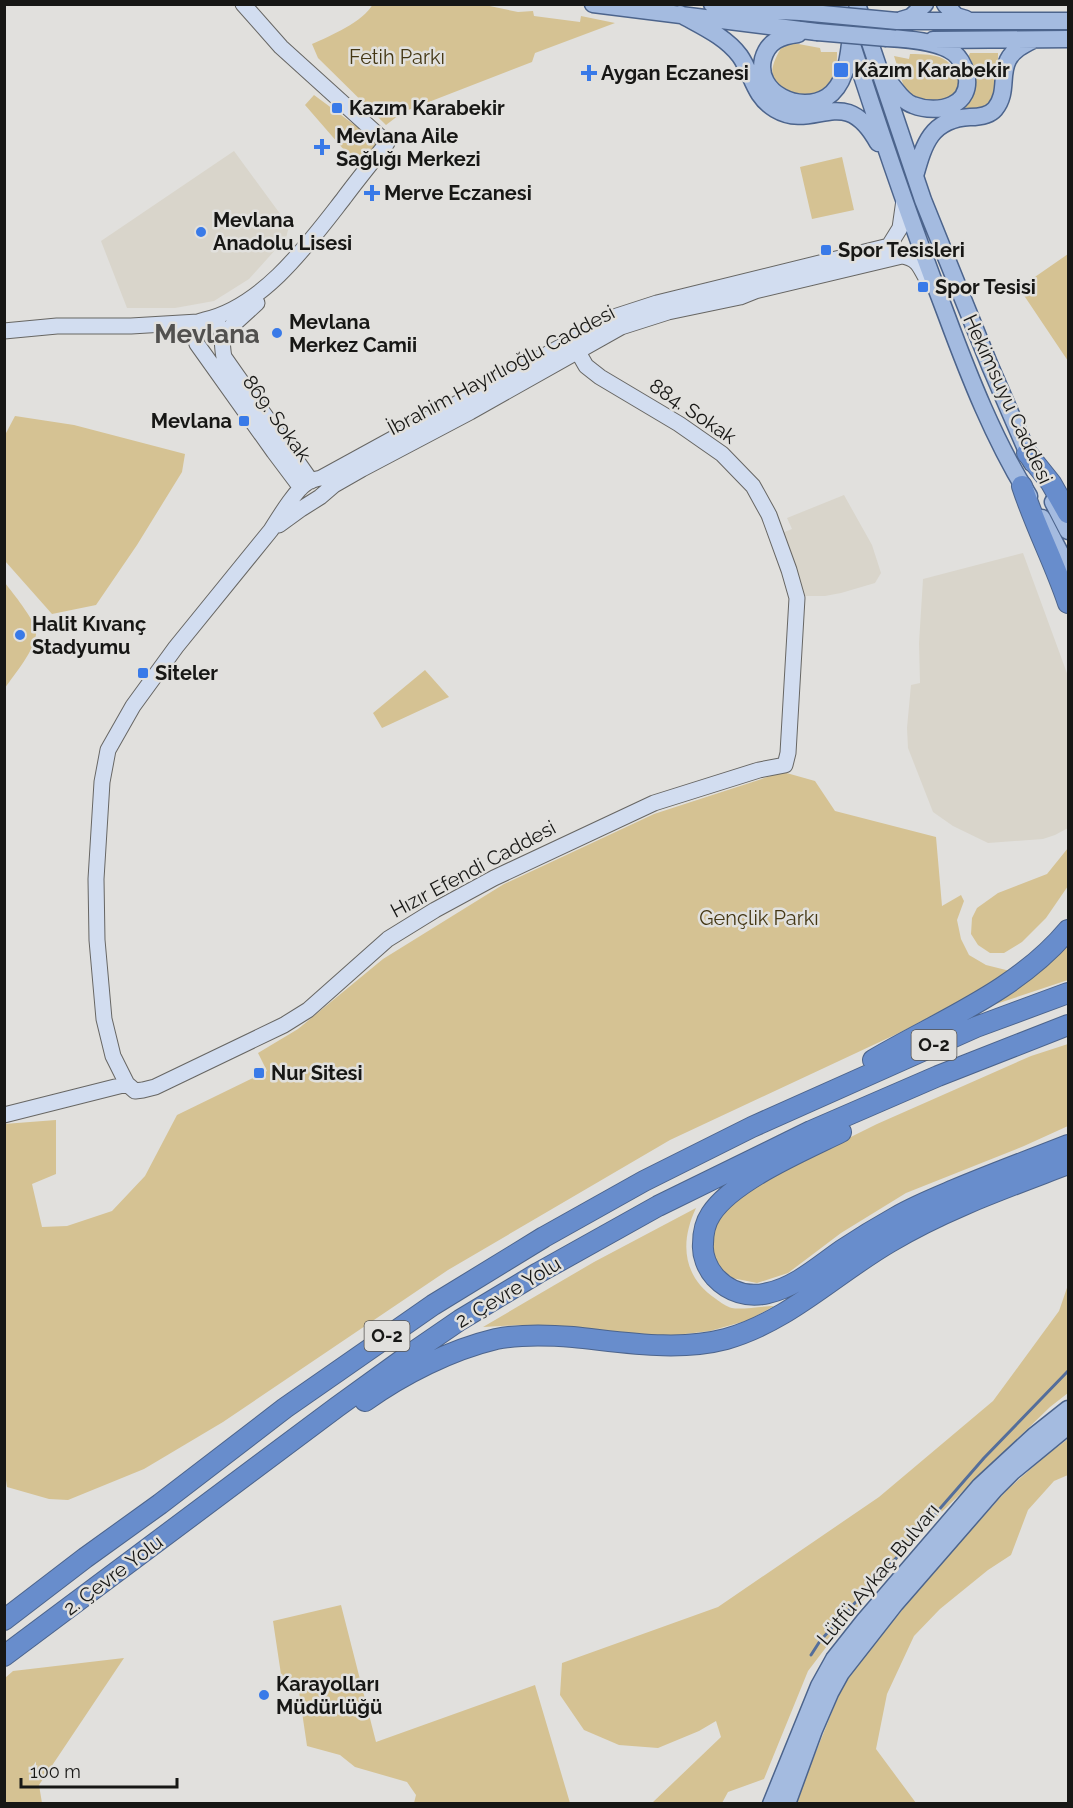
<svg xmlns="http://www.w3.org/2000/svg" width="1073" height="1808" viewBox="0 0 1073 1808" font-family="Raleway,sans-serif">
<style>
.built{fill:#d9d5cb}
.green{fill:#d5c293}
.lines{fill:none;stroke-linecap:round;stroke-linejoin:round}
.stream{stroke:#546e9b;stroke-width:3}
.secondary-casing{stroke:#676663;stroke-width:17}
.primary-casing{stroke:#4c648c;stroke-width:19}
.highway-casing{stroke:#4c648c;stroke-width:22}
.secondary{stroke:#d2ddf0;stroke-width:15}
.primary{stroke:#a4bbe0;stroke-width:16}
.highway{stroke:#688dcc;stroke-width:20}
.primary-bridge-casing{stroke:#4c648c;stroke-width:19;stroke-linecap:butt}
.primary-bridge{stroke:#a4bbe0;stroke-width:16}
.poi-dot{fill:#397ae8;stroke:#e1e0dd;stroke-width:2}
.labels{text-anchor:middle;stroke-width:5;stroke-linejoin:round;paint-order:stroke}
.shield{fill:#e1e0dd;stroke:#545351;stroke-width:1.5}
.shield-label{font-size:18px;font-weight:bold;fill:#171715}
.park-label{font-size:20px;fill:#443714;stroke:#e1e0dd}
.poi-label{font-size:20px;font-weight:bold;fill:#171715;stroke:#e1e0dd;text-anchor:start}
.street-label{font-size:20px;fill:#171715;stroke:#e1e0dd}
.district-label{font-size:26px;font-weight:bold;fill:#52514f;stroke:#e1e0dd}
</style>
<rect width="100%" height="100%" fill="#e1e0dd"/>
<!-- built -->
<path class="built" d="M 234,151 L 289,226 L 286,238 L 249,279 L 214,301 L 175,308 L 127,308 L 101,241 Z
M 844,495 L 872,545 L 881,573 L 875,583 L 841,593 L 825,596 L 804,596 L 782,533 L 792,529 L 787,518 Z
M 1023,553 L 1068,676 L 1068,828 L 1055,835 L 1043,839 L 988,843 L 953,826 L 933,812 L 908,748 L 907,728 L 911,685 L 920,683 L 919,643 L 923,579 Z"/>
<!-- green -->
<path class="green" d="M 373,4 L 480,4 L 518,12 L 533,11 L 534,16 L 580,22 L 581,16 L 615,23 L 535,53 L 532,62 L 403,112 L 386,125 L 318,58 L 312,44 C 330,36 363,22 373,4 Z
M 793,43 L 820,48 L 821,52 L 837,52 C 837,59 837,66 835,72 C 831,88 813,96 798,99 C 773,82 764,78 781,48 Z
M 970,53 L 998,53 C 998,66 998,98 987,105 C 979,110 967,110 957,110 C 978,98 975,78 968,57 Z
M 910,54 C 939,54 952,56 962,86 L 951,102 L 914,101 L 904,87 L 894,56 L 909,59 Z
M 314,95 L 379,143 L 358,166 L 305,105 Z
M 842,157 L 854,210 L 812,219 L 800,167 Z
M 1068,254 L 1068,361 L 1019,288 Z
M 15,416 L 74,425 L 185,454 L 182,472 L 137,545 L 96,605 L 52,614 L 5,561 L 5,435 Z
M 5,583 C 13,593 33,618 36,630 C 38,647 14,675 5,688 Z
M 425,670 L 449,697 L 382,728 L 373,713 Z
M 783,772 L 815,781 L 835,811 L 936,837 L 942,906 L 961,895 L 964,901 L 957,920 L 961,939 L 969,955 L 986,965 L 1010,971 L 984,988 L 901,1032 L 670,1140 L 448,1270 L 223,1422 L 144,1469 L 68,1500 L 49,1499 L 7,1487 L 5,1474 L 4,1124 L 56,1120 L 56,1174 L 32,1184 L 42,1227 L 67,1226 L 112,1211 L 145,1176 L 177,1115 L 267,1071 L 258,1053 L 298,1029 L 383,959 L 504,884 L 654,814 Z
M 1068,848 L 1068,886 L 1046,918 L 1022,942 L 1004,953 L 990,953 L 978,945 L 971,934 L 972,918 L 977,908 L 998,893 L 1047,874 Z
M 1068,937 L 1068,980 L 990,1006 Z
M 1068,1044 L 1068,1126 L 1024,1146 L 906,1193 L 841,1233 L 788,1273 L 757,1283 L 732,1278 L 717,1265 L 709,1242 L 717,1218 L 750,1187 L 877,1124 L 1031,1056 Z
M 696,1208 C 680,1242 682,1276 716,1299 C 720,1302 727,1307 732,1308 C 741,1310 764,1306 774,1306 L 749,1320 L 710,1331 L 660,1337 L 520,1325 L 483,1327 L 594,1262 Z
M 1068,1285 L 1068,1393 L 1050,1407 L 918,1535 L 846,1621 L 808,1671 L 764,1779 L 728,1792 L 722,1803 L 652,1803 L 721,1737 L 716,1721 L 699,1731 L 658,1748 L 619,1745 L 584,1730 L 560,1695 L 562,1663 L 718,1607 L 879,1497 L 993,1401 L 1059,1311 Z
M 1068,1439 L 1068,1475 L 1054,1481 L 1028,1510 L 1011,1555 L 988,1570 L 940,1609 L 914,1636 L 887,1694 L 876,1749 L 916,1803 L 795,1804 L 840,1692 L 851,1673 L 930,1576 L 1007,1490 L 1044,1457 Z
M 341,1605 L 376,1742 L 535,1685 L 570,1803 L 414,1803 L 416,1795 L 407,1782 L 355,1767 L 340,1755 L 307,1746 L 298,1685 L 282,1681 L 273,1621 Z
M 124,1658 L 39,1785 L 42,1803 L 5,1803 L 5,1678 L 13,1671 Z"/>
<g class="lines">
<!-- stream -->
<path class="stream" d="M 811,1655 L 820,1641 L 910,1543 L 984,1458 L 1068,1371"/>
<!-- secondary casing -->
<g class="secondary-casing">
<path id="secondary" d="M 885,255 L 887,249 L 900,228 L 904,200
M 204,320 C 263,307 309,243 344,198 C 358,179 373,161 387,143 L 281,47 L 243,4
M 4,331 L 57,326 L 131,326 L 198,322
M 222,335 L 257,303
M 578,352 L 586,366 L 600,377 L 679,424 L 722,454 L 753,486 L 769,515 L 789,570 L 797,598 L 788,753 L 785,765 L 759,770 L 654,803 L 494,878 L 435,910 L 388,939 L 308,1010 L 284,1025 L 155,1087 L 143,1090 L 135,1091 L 127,1084 L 113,1056 L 104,1019 L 97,940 L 96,879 L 102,782 L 108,750 L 133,706 L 176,647 L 271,530 C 278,519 296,489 307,483 C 311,480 316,479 321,478 L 617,316 L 657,303 L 889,246
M 301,488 L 274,452 L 197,344 L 193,332 L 198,322 C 227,311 220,340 224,357 L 311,481
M 279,525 L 301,509 L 320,497 L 334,485 L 362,469 L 470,412 L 621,327 L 668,312 L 740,297 L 755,291 L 902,256 C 921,260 919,268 928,281
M 4,1115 L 127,1084"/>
</g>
<!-- primary casing -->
<g class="primary-casing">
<path id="primary" d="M 593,4 L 817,32
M 712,4 L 757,10 L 801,12
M 839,4 C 872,109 907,212 946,314 C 969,376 994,440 1029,496
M 857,4 L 923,200 L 990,366 L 1032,463
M 945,4 L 956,16 L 966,19
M 680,14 C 701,26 725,36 740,56 C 752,73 754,97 775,109 C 815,133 844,81 878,143
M 901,20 L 911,17 L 925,4
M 897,21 L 1068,21
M 798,34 C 781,36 768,41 763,59 C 755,93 800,114 827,97 C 844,86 848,62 850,44
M 933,40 L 1068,39
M 887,80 C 896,88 901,101 913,105 C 938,115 974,106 966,73 C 964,66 960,58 954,53 C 938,41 908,39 887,38
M 915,176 C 924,144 931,119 970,117 C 979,117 989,116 995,109 C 1008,93 1000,75 1008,60 C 1013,50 1023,45 1033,40
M 1053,502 L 1068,531
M 1042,518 L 1068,568
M 771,1804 L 819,1686 L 834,1659 L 864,1621 L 980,1486 L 1034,1436 L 1068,1409
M 787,1804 L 814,1730 L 830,1693 L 841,1673 L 895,1604 L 995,1489 L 1012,1472 L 1068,1426"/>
</g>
<!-- highway casing -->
<g class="highway-casing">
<path id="highway" d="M 1027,453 L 1051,483 L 1068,513
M 1022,486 C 1035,526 1055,564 1068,603
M 873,1060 C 941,1020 1017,991 1068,930
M 841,1132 C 805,1150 733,1180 711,1214 C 705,1223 703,1233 703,1244 C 702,1255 707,1268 715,1277 C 729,1292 748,1298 768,1293 C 796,1287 819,1266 842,1250 C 860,1238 878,1227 896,1217 C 915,1206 935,1198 954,1190 C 992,1174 1030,1160 1068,1145
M 365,1401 C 403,1374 450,1350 496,1339 C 521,1334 548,1335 573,1337 C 623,1342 677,1352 726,1339 C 789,1321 835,1274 890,1242 C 945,1209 1008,1187 1068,1164
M 4,1620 L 85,1558 L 160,1504 L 285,1408 L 433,1305 L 544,1237 L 644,1181 L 752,1127 L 976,1027 L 1068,993
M 4,1656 L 337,1407 L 409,1355 L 460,1320 L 538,1273 L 658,1206 L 811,1131 L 938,1076 L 1068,1025"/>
</g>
<!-- secondary -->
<use href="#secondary" class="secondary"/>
<!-- primary -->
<use href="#primary" class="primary"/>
<!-- highway -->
<use href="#highway" class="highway"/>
<!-- primary-bridge casing -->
<g class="primary-bridge-casing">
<path id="primary-bridge" d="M 801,12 L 897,21
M 817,32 L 887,38"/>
</g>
<!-- primary-bridge -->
<use href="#primary-bridge" class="primary-bridge"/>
</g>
<!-- markers -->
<g class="poi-dot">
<rect x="833" y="62" width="16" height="16" rx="3"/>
<path d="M586 64h6v6h6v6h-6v6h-6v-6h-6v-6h6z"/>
<rect x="331" y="102" width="12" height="12" rx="3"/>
<path d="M319 138h6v6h6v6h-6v6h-6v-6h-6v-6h6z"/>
<path d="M369 184h6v6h6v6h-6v6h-6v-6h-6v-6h6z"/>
<circle cx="201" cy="232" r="6"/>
<rect x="820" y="244" width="12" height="12" rx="3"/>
<rect x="917" y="281" width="12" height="12" rx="3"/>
<circle cx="277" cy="333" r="6"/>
<rect x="238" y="415" width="12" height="12" rx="3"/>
<circle cx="20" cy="635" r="6"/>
<rect x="137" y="667" width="12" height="12" rx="3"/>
<rect x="253" y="1067" width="12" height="12" rx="3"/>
<circle cx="264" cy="1695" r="6"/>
</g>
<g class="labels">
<!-- shield labels -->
<g class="shield">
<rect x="911.5" y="1030" width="45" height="30" rx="4.5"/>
<rect x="364.5" y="1321" width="45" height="30" rx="4.5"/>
</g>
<g class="shield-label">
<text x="934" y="1051">O-2</text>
<text x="387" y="1342">O-2</text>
</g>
<!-- park labels -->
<g class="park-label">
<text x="397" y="64">Fetih Parkı</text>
<text x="759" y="925">Gençlik Parkı</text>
</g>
<!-- poi labels -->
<g class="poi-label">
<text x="854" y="77">Kâzım Karabekir</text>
<text x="601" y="80">Aygan Eczanesi</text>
<text x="349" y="115">Kazım Karabekir</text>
<text x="336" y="143">Mevlana Aile<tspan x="336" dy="23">Sağlığı Merkezi</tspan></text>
<text x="384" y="200">Merve Eczanesi</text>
<text x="213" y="227">Mevlana<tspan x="213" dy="23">Anadolu Lisesi</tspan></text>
<text x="838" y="257">Spor Tesisleri</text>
<text x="935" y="294">Spor Tesisi</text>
<text x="289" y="329">Mevlana<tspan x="289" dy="23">Merkez Camii</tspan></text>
<text x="232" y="428" text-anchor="end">Mevlana</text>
<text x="32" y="631">Halit Kıvanç<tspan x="32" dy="23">Stadyumu</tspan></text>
<text x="155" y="680">Siteler</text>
<text x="271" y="1080">Nur Sitesi</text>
<text x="276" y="1691">Karayolları<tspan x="276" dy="23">Müdürlüğü</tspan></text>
</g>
<!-- street labels -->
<g class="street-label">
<text transform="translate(501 370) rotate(-28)" y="7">İbrahim Hayırlıoğlu Caddesi</text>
<text transform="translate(1008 399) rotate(65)" y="7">Hekimsuyu Caddesi</text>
<text transform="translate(693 411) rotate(34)" y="7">884. Sokak</text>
<text transform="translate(277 418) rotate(54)" y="7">869. Sokak</text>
<text transform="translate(473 869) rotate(-28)" y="7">Hızır Efendi Caddesi</text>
<text transform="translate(508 1292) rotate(-31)" y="7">2. Çevre Yolu</text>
<text transform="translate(878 1574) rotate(-50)" y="7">Lütfü Aykaç Bulvarı</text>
<text transform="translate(113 1575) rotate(-37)" y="7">2. Çevre Yolu</text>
</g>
<!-- district labels -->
<g class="district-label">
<text x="207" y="343">Mevlana</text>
</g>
</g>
<!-- border -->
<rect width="1073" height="1808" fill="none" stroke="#171715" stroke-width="12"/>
<!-- scale -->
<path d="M21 1778v9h156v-9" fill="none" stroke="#171715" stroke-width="3"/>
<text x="30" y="1778" font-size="18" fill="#171715" stroke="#e1e0dd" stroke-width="4.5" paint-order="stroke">100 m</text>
</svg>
